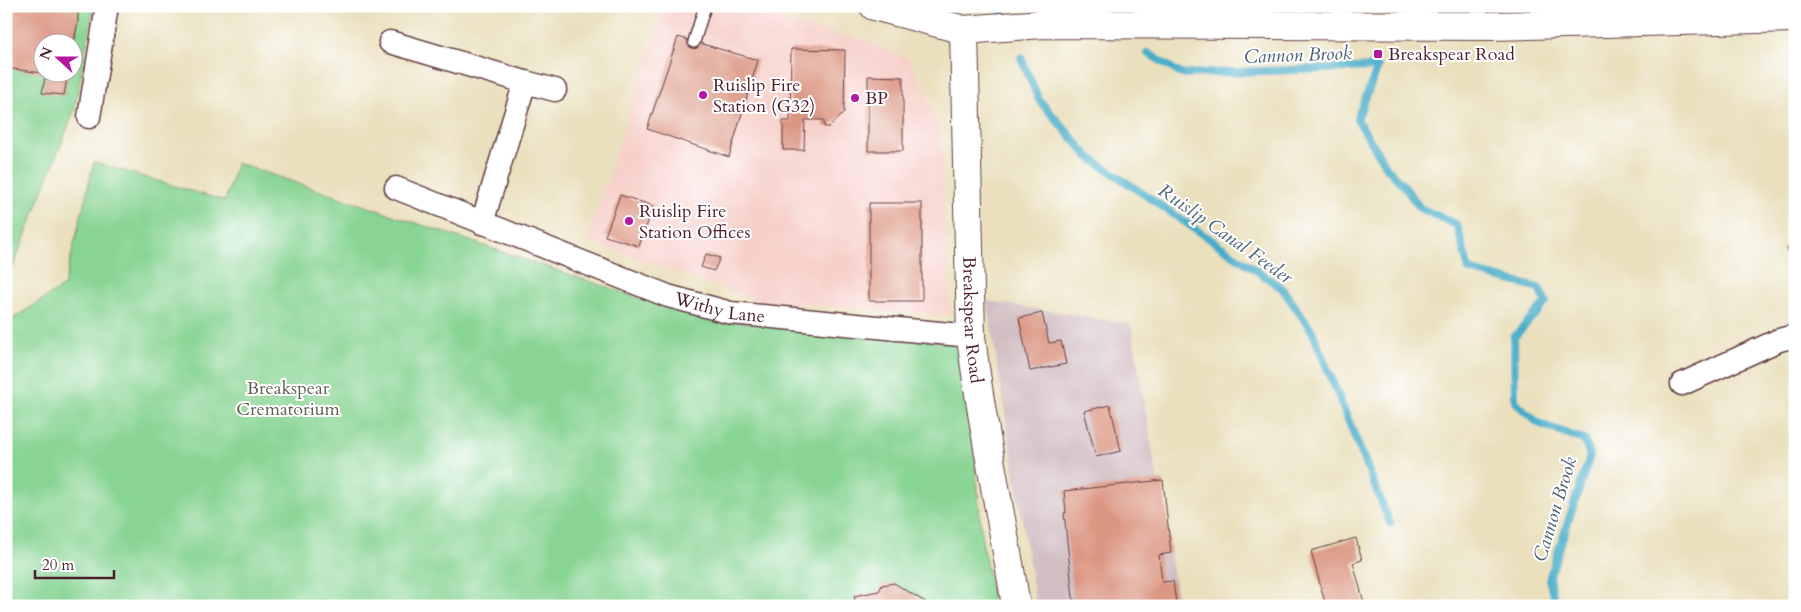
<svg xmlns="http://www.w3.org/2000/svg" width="1801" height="612" viewBox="0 0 1801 612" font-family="Cardo,serif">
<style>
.built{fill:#f7d0ca}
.industrial{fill:#d2bec2}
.green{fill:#87d493;stroke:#687a5f}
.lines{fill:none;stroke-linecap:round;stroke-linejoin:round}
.stream{stroke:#4aadc9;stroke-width:8}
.building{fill:#dc9783}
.lane-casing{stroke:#623c41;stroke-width:14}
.street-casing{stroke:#623c41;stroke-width:25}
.secondary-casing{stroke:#623c41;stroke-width:30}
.primary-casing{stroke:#623c41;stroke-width:30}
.lane{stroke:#fff;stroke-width:11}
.street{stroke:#fff;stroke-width:22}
.secondary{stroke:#fff;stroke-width:28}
.primary{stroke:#fff;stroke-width:28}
.poi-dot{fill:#b5179e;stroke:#fff;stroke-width:2}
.labels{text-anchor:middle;stroke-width:4;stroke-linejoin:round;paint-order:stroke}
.poi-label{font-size:18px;fill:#4a1f2b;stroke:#fff;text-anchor:start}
.street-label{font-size:18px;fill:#4a1f2b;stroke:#fff}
.park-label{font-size:18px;fill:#5f5e4f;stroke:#fff}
.water-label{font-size:19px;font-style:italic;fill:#4a5f72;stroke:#fff}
</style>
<rect width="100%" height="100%" fill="#fff"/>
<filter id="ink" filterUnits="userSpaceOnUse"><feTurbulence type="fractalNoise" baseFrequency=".02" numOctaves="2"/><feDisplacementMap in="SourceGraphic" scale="10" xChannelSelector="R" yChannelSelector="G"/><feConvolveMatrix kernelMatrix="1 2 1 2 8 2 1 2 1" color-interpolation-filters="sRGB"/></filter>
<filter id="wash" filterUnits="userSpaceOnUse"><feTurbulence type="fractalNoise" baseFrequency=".0096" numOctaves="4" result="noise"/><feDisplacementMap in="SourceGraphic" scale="20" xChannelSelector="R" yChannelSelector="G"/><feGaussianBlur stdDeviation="1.12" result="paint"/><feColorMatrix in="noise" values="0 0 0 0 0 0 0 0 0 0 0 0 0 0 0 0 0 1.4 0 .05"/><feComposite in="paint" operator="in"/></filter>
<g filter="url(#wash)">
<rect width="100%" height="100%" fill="#eae0bd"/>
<!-- built -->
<path class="built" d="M 664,6 L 734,6 L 796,24 L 868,41 L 908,58 L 922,84 L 934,111 L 941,139 L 950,316 L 759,301 L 587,241 Z"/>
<!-- industrial -->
<path class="industrial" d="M 987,301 L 1131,324 L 1179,606 L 1036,606 Z"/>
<!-- green -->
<path class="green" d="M 78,6 L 94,6 L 74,111 L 13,267 L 6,264 L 6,68 L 46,73 L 64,95 L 68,73 L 72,72 L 73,51 L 78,21 Z
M 94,162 L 225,201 L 237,163 L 699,318 L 965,344 L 982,540 L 994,606 L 6,606 L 6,323 L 64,286 Z"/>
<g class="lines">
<!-- stream -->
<path class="stream" d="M 999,6 L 1002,12
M 1077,6 L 1088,13
M 1148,53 L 1181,74 L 1378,67 L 1357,119 L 1387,168 L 1403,185 L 1420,208 L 1457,225 L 1469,270 L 1539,288 L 1546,302 L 1514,337 L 1515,402 L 1538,423 L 1584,440 L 1590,456 L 1549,579 L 1556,606
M 1021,58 L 1039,100 L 1089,157 L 1282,288 L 1312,331 L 1390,523"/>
</g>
<g id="blocks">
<!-- building -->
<path class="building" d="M 6,6 L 78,6 L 78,21 L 74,42 L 42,42 L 42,73 L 6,68 Z
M 678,37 L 758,60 L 729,157 L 647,129 Z
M 791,49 L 845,50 L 844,113 L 829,127 L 824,127 L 824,120 L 805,120 L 804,150 L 783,150 L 783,121 L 790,121 Z
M 46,72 L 68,72 L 64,95 L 42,93 Z
M 868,76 L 903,77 L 903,151 L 868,151 Z
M 620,195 L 654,206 L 639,246 L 605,236 Z
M 869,203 L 922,203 L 922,301 L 869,301 Z
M 1795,245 L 1795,268 L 1787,248 Z
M 706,254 L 720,258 L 714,271 L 701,267 Z
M 1042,313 L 1049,343 L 1061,341 L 1066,364 L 1030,371 L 1019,318 Z
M 1110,405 L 1121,451 L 1096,457 L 1084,411 Z
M 1163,480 L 1171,553 L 1159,555 L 1162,582 L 1173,581 L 1176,603 L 1178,603 L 1178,606 L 1074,606 L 1064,513 L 1066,513 L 1064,491 Z
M 1356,538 L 1362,560 L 1353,563 L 1365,606 L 1326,606 L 1311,551 Z
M 894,583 L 932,606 L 856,606 L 854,596 L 879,591 L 882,585 Z"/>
</g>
</g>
<g filter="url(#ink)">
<use href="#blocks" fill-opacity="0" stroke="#623c41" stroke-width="1"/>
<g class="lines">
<!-- lane casing -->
<g class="lane-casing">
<path id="lane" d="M 694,42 L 705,6"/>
</g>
<!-- street casing -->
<g class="street-casing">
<g id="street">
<path d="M 390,42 L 525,82 L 482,223"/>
<path d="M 525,82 L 555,90"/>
<path d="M 89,117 L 107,6"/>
<path id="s1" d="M 396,188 L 668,296 L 731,313 L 971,336"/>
<path d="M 1682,384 L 1779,340 L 1795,336"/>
</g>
</g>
<!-- secondary casing -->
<g class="secondary-casing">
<g id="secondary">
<path id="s2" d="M 964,30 L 971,336 C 981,426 1002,515 1016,606"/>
</g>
</g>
<!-- primary casing -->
<g class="primary-casing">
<path id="primary" d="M 874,6 L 964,30 L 1042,24 L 1492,26 L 1795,18"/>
</g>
<!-- lane -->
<use href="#lane" class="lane"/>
<!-- street -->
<use href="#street" class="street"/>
<!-- secondary -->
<use href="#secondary" class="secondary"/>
<!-- primary -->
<use href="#primary" class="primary"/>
</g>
</g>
<!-- markers -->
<g class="poi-dot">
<rect x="1373" y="49" width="10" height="10" rx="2.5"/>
<circle cx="703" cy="95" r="5"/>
<circle cx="855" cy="98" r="5"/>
<circle cx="629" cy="221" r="5"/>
</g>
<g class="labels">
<!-- poi labels -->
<g class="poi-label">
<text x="1388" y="60">Breakspear Road</text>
<text x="713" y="91">Ruislip Fire<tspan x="713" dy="21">Station (G32)</tspan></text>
<text x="865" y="104">BP</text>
<text x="639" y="217">Ruislip Fire<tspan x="639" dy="21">Station Offices</tspan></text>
</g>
<!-- street labels -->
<g class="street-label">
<text dy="6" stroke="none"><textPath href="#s1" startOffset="346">Withy Lane</textPath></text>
<text dy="6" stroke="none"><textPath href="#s2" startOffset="290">Breakspear Road</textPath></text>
</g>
<!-- park labels -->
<g class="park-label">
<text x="288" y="394">Breakspear<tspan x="288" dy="21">Crematorium</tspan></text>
</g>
<!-- water labels -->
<g class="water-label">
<text transform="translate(1298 54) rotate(-2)" y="7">Cannon Brook</text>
<text transform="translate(1226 233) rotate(35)" y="7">Ruislip Canal Feeder</text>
<text transform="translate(1554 509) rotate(-73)" y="7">Cannon Brook</text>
</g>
</g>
<!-- margin -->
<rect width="1801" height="612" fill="none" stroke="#fff" stroke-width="25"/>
<!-- north arrow -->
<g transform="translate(58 58) rotate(291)"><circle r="24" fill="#ffffff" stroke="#b7a5aa"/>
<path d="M0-4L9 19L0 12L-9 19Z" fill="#b5179e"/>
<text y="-8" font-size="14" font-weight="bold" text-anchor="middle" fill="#4a1f2b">N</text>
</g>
<!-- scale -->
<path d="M35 570v8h79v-8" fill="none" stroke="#4a1f2b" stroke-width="2.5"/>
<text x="42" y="570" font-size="15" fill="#4a1f2b" stroke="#ffffff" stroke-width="4" paint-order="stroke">20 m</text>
</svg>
